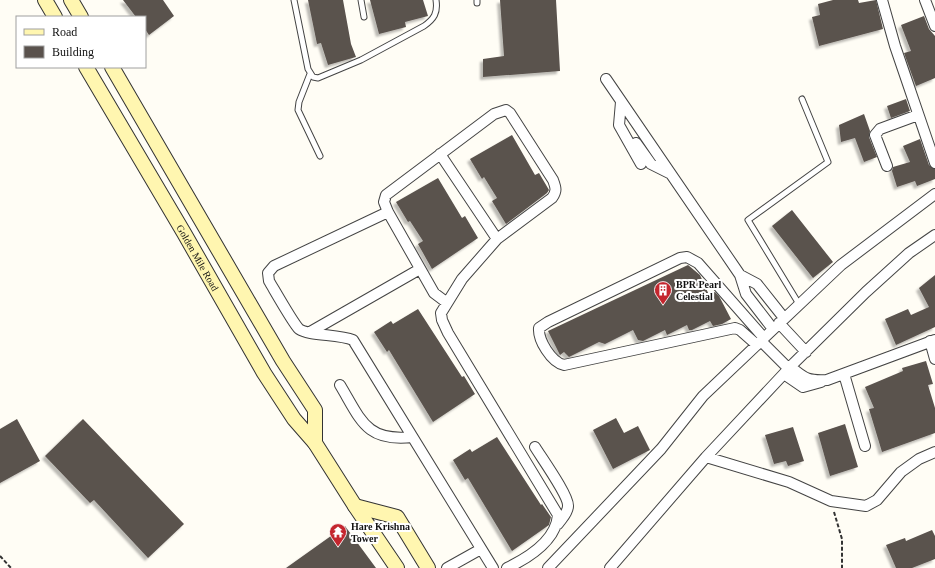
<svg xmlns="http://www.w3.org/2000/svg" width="935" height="568" viewBox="0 0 935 568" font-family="Georgia,serif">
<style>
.building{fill:#5a524d;filter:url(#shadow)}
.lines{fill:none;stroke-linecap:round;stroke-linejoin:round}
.lane-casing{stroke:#444;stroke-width:7}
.street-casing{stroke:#444;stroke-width:12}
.secondary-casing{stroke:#333;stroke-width:16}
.path{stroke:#333;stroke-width:2;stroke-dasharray:4 2;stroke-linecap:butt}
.lane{stroke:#fff;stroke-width:5}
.street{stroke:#fff;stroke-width:10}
.secondary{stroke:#fff6b0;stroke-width:14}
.labels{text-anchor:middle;stroke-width:4;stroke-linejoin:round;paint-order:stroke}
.street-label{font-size:10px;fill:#111;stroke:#fff}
.poi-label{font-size:10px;font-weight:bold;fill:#111;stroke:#fff;text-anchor:start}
</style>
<defs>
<filter id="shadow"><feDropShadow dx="-3" dy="3" stdDeviation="1" flood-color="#0004"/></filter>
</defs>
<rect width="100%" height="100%" fill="#fffdf5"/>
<!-- building -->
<path class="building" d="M 123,0 L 163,0 L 174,16 L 149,35 L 145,29 L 145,17 L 136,17 Z
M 308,0 L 343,0 L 351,44 L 356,57 L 328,65 L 321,43 L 317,44 Z
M 370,0 L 423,0 L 428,16 L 405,22 L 406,27 L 379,34 Z
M 500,0 L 556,0 L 560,71 L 483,77 L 483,59 L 504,56 Z
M 833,0 L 858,0 L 859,3 L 876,0 L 883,29 L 819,46 L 812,17 L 820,15 L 818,4 Z
M 924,16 L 929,29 L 935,36 L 935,78 L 916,86 L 904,53 L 911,51 L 901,25 Z
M 906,99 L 910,111 L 891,118 L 887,106 Z
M 864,114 L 870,131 L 869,137 L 877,157 L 864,162 L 855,138 L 841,142 L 839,125 Z
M 512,135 L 535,175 L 539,173 L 549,190 L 547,193 L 506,224 L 492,201 L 497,198 L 484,177 L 482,179 L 470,159 Z
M 920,139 L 929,165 L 935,169 L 935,179 L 917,186 L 915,181 L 897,187 L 892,171 L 893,167 L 910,162 L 903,146 Z
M 438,178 L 462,218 L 465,216 L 478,238 L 432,269 L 418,244 L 423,241 L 410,221 L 408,222 L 396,202 Z
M 792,210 L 833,262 L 813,278 L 772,226 Z
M 688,265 L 700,275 L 709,295 L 715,292 L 719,296 L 731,319 L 722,324 L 713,326 L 710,321 L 692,330 L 689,330 L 687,325 L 667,335 L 665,330 L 643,341 L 638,340 L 633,330 L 605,344 L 599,342 L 569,357 L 564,352 L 560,355 L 548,331 Z
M 935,275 L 935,327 L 896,345 L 885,319 L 908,309 L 911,315 L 929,307 L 919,288 Z
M 418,309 L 462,377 L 464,376 L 475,394 L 433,422 L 389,350 L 387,352 L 374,332 L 391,321 L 393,324 Z
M 926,361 L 933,384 L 928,385 L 935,408 L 935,433 L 882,452 L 869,409 L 874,408 L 865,387 L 903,371 L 902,368 Z
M 616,418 L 624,433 L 638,426 L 650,450 L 613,469 L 593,430 Z
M 17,419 L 40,461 L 0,483 L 0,429 Z
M 83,419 L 184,524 L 148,558 L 94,500 L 90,503 L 45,456 Z
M 845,424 L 858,467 L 830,476 L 818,433 Z
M 793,427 L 804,461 L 788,466 L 786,461 L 774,464 L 765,435 Z
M 497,437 L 541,505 L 542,504 L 551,517 L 549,525 L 512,551 L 468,478 L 465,480 L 453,460 L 470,449 L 472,452 Z
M 345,526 L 376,568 L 286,568 Z
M 932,530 L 935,536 L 935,559 L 912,568 L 896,568 L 886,545 L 905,538 L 906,541 Z"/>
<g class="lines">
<!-- lane casing -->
<g class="lane-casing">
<path id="lane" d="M 294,0 L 308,69 L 313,77 L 318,78 L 361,60 L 424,26 C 434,19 438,13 436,0
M 361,0 L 364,17
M 477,0 L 477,3
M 310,74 L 299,102 L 298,110 L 320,156
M 799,304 L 748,220 L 828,162 L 802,99"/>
</g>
<!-- street casing -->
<g class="street-casing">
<path id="street" d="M 882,0 L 895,46 L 935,163
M 925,0 L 935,26
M 606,79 L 740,275 L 746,294 L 773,329
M 621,102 L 619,125 L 641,164
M 636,143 L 651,164 L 669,173
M 440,154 L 497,239
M 887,166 L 875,135 L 880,129 L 918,115
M 388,212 L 274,266 L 268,273 L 269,281 C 275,291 293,323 299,329 C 309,336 339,334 353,340 L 493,568
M 740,275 L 757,284 L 784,318
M 446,302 L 434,293 L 388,212 L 384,202 L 386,195 L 494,114 L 506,110 L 510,113 L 553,180 C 556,188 557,191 552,198 L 497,239 L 462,279 L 441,313 L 442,320 L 448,333 L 558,515 C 556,541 528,558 507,568
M 779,323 L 806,352
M 310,332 L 420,269
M 761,341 L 789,369
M 930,341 L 935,359
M 757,345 L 740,330 L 735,328 L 564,365 C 551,362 538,340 539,328 L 548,322 L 680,258 L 687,257 L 698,263 L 764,338
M 791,367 C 805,379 809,381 827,380 L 935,340
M 784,374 L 803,387 L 821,382
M 844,374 L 865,446
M 340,385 C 361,420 366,442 412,437
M 535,447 C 541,457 569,496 568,506 C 568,513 562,518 558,524
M 706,457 L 789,482 L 831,501 L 866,506 L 877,500 L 901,472 L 919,459 L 935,452
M 447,568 L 481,549
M 548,568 L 661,449 L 703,396 L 764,338 L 841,265 L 935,194
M 610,568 L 706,457 L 794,363 L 866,292 L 909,253 L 935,235"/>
</g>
<!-- secondary casing -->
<g class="secondary-casing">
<g id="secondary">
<path d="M 45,0 L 55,17"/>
<path d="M 71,0 L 81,17"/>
<path id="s1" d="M 86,67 L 184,233 L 264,373 L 294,419 L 315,443 L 355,506"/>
<path d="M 112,67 L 283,361 L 315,410 L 315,443"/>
<path d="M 397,568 L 355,506 L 397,517 L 428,568"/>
</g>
</g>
<!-- path -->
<path class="path" d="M 834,512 L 842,539 L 842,568
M 0,556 L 11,568"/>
<!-- lane -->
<use href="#lane" class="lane"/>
<!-- street -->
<use href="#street" class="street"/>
<!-- secondary -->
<use href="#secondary" class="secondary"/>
</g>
<!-- icons -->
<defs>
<g id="building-pin" transform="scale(0.9)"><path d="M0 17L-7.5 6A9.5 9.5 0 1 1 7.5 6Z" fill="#c4262e" stroke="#fff"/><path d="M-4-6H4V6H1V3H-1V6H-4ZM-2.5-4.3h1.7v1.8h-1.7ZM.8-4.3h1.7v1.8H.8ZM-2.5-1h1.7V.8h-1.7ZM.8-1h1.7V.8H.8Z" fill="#fff"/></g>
<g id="temple-pin" transform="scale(0.9)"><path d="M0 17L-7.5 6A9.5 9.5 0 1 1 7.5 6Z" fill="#c4262e" stroke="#fff"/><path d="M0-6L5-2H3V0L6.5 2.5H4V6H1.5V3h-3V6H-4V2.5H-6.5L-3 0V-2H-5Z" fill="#fff"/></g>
</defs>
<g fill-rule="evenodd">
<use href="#building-pin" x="663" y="290"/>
<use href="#temple-pin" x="338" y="532"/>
</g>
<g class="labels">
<!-- street labels -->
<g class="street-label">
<text dy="4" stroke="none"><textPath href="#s1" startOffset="221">Golden Mile Road</textPath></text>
</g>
<!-- poi labels -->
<g class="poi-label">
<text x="676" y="288">BPR Pearl<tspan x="676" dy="12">Celestial</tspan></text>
<text x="351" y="530">Hare Krishna<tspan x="351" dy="12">Tower</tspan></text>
</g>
</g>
<!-- legend -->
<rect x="16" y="16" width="130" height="52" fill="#ffffff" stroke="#a0a0a0"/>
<rect x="24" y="29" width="20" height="6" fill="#fff6b0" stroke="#a0a0a0"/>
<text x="52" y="36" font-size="12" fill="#111111">Road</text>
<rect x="24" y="46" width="20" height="12" fill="#5a524d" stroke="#a0a0a0"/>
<text x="52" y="56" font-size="12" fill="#111111">Building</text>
</svg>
